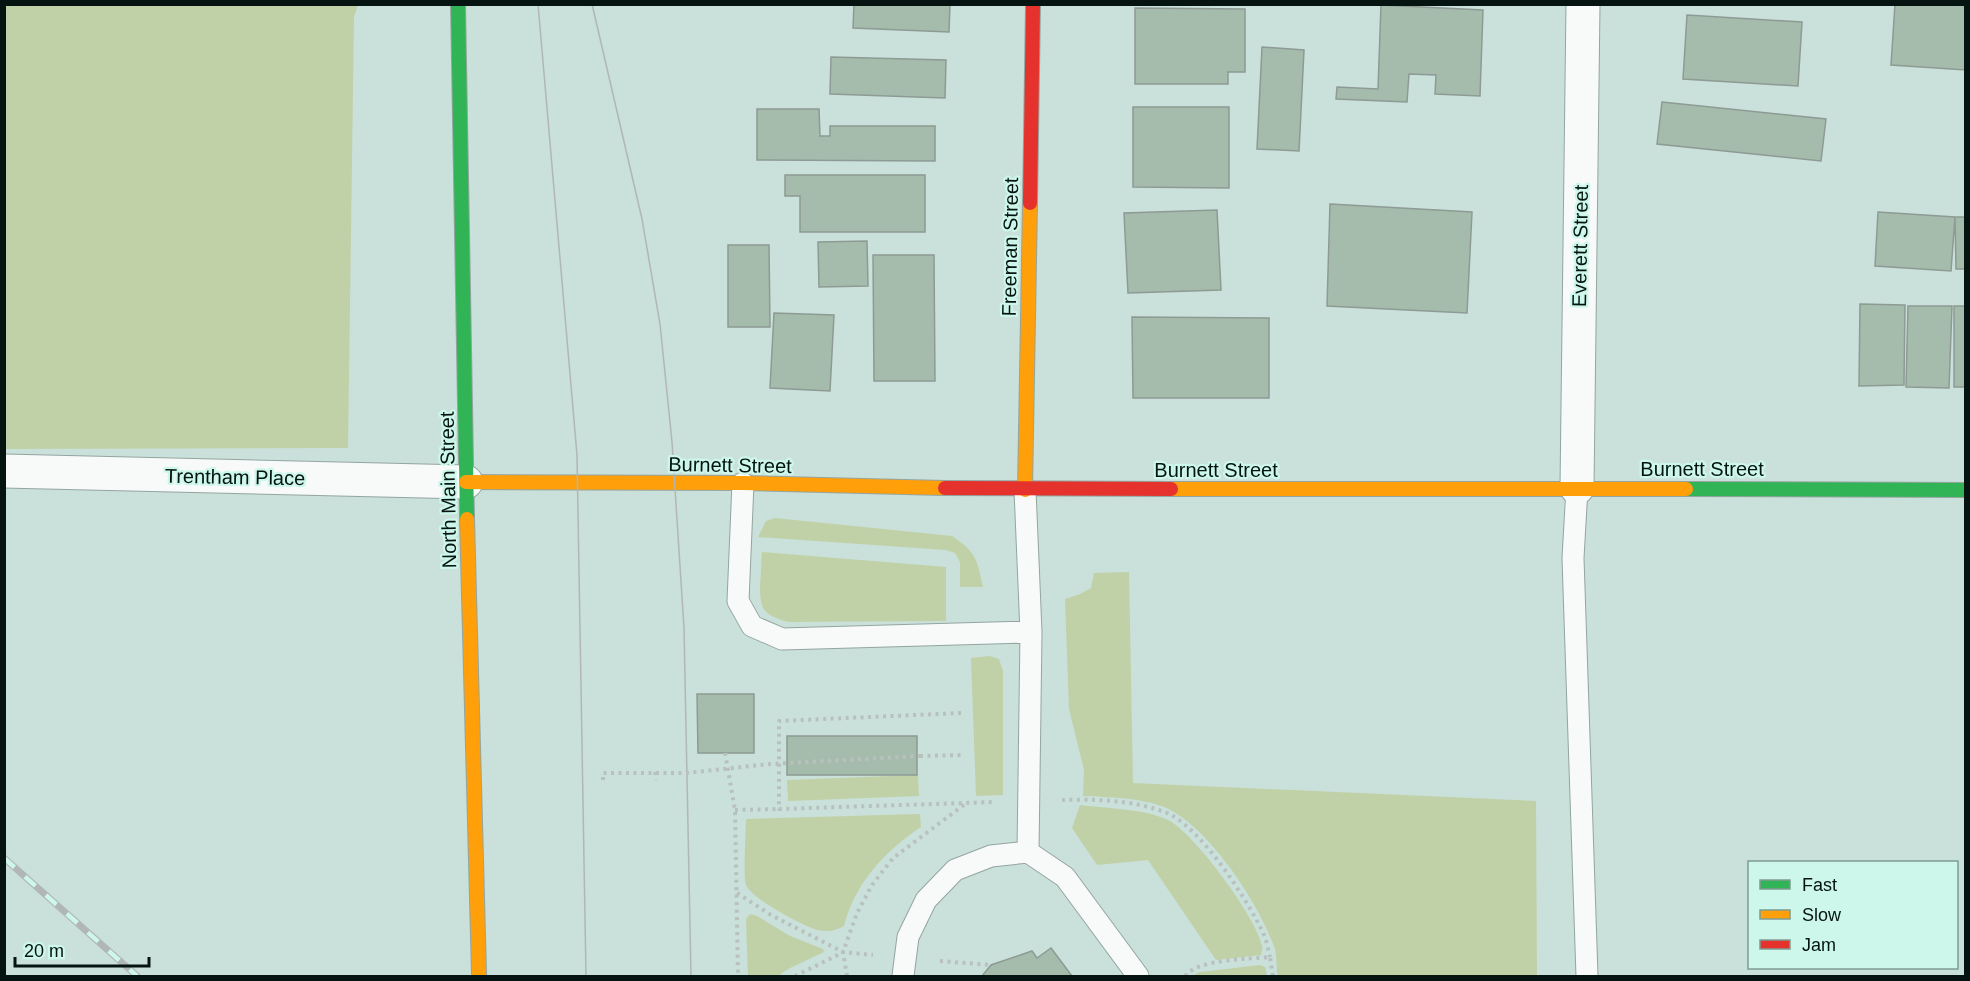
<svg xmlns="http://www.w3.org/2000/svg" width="1970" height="981" viewBox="0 0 1970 981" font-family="Arial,sans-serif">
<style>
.green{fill:#c0d1a7}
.building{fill:#a5bcad;stroke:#8d9b94;stroke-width:1.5}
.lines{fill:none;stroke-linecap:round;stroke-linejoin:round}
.lane-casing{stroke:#94a5a0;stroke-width:23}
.street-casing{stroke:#94a5a0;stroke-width:35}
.fast-casing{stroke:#94a5a0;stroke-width:16}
.slow-casing{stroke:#94a5a0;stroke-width:16}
.jam-casing{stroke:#94a5a0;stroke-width:16}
.path{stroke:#b9c1be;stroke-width:4;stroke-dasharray:3 4.5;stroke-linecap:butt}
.lane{stroke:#f7faf9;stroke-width:21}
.street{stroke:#f7faf9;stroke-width:33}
.fast{stroke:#30b455;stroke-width:14}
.slow{stroke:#ff9f0a;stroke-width:14}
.jam{stroke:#e5322d;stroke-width:14}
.tram{stroke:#b1b7b5;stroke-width:1.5}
.rail-casing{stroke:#b1b7b5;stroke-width:7}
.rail{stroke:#cdf7ea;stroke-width:4.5;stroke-dasharray:14;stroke-linecap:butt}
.path-bridge{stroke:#b9c1be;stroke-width:4;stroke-dasharray:3 4.5;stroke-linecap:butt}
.labels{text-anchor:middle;stroke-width:4.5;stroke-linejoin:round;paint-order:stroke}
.street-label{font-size:20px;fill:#051410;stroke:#cdf7ea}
</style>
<rect width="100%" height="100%" fill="#cae0da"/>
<!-- green -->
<path class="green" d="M 4,5 L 358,5 L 354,17 L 348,448 L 5,449 Z
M 775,518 L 952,536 C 976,552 977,559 983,587 L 960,587 L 960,562 L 955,553 L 946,550 L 758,537 L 766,521 Z
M 762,552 L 946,567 L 946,621 L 788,622 C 764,615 760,611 760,586 C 761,575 761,563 762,552 Z
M 1129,572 L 1133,783 L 1536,801 L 1537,976 L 1278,976 C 1276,968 1277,958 1275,949 C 1260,905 1208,825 1164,807 C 1142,798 1107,797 1083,796 L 1084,770 L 1069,709 L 1065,599 L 1080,594 L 1091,588 L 1094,573 Z
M 990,656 L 999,659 L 1003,671 L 1003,795 L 976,796 L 971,658 Z
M 918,775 L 919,796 L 788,801 L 787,780 Z
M 1080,805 C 1108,809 1144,808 1170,821 C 1195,835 1257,918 1262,946 C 1263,947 1261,953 1261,955 L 1216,960 L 1148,860 L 1097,865 L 1072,828 Z
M 920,814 L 921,827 C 885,851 855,883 844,926 C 835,931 828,932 817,930 C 803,926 752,899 746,885 C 743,877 746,831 746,819 Z
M 750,914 L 757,916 L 790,936 L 823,949 L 824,952 L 788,969 L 778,976 L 748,976 L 746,919 Z
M 1260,965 L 1265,967 L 1267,976 L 1196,976 L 1195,974 L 1200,972 Z"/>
<!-- building -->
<path class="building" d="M 854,4 L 950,4 L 949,32 L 853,28 Z
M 1895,4 L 1966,4 L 1966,70 L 1891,65 Z
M 1381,5 L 1483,10 L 1480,96 L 1435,94 L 1436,75 L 1409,74 L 1407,102 L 1336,99 L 1337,87 L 1378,89 Z
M 1135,8 L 1245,9 L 1245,72 L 1228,72 L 1228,84 L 1135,84 Z
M 1687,15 L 1802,22 L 1798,86 L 1683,79 Z
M 1262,47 L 1304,50 L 1299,151 L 1257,149 Z
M 831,57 L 946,60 L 945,98 L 830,94 Z
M 1662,102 L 1826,119 L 1821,161 L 1657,144 Z
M 1133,107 L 1229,107 L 1229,188 L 1133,187 Z
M 757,109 L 819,109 L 820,136 L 830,136 L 830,126 L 935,126 L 935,161 L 757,160 Z
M 785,175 L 925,175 L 925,232 L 800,232 L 800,196 L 785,196 Z
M 1330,204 L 1472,212 L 1467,313 L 1327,306 Z
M 1217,210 L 1221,290 L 1128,293 L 1124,213 Z
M 1878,212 L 1955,217 L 1951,271 L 1875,266 Z
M 1955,217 L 1966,217 L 1966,269 L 1956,269 Z
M 867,241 L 868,286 L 819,287 L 818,242 Z
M 728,245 L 769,245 L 770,327 L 728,327 Z
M 873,255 L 934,255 L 935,381 L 874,381 Z
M 1860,304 L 1905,305 L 1904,385 L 1859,386 Z
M 1908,306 L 1952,306 L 1949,388 L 1906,387 Z
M 1954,306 L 1966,306 L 1966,387 L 1954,387 Z
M 774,313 L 834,315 L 830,391 L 770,388 Z
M 1132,317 L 1269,318 L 1269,398 L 1133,398 Z
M 697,694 L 754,694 L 754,753 L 698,753 Z
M 787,736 L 917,736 L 917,775 L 787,775 Z
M 1051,948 L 1072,976 L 982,976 L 991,965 L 1032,951 L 1037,958 Z"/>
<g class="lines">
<!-- lane casing -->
<g class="lane-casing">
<path id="lane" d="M 743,483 L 738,601 L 752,626 L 782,639 L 1031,632
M 1577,488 L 1573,558 L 1587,976
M 1025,490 L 1031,632 L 1028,852
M 903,976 L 908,937 L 926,900 L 955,870 L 991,856 L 1028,852 L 1065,877 L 1138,976"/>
</g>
<!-- street casing -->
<g class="street-casing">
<path id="street" d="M 4,471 L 466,482
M 1577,488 L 1583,4"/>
</g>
<!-- fast casing -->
<g class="fast-casing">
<path id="fast" d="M 458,4 L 467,519
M 1686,489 L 1966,490"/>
</g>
<!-- slow casing -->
<g class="slow-casing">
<path id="slow" d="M 466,482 L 743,483 L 945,488
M 1171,489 L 1686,489
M 1025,490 L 1030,203
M 467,519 L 479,974"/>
</g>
<!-- jam casing -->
<g class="jam-casing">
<path id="jam" d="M 1030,203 L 1033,4
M 945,488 L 1171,489"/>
</g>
<!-- path -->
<path class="path" d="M 961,713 L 779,721 L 779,809 L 995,802
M 725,753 L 735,810 L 738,976
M 920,756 L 963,755
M 655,772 L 656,780
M 1062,800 C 1096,799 1135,800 1167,813 C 1201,827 1249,902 1264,935 C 1267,942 1268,950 1270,957
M 735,810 L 779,809
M 737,893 L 771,915 L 843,952 L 873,955
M 940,961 L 991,965
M 795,976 L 842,953
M 847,976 L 843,952 L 857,913 L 872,885 L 893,858 L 965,804
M 1187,976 L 1186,975 C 1199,959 1250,959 1270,957 L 1273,976"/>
<!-- lane -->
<use href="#lane" class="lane"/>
<!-- street -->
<use href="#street" class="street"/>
<!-- fast -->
<use href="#fast" class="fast"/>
<!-- slow -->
<use href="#slow" class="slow"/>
<!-- jam -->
<use href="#jam" class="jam"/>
<!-- tram -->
<path class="tram" d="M 538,4 L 577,455 L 586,976
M 592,4 L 642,219 L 660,324 L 672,442 L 684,628 L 691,976"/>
<!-- rail casing -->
<g class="rail-casing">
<path id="rail" d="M 4,858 L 137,976"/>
</g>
<!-- rail -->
<use href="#rail" class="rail"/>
<!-- path-bridge -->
<path class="path-bridge" d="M 603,780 L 603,773 L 686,773 L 770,764 L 920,756"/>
</g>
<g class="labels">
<!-- street labels -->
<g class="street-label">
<text transform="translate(1580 246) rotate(-89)" y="7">Everett Street</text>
<text transform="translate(1010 247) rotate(-89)" y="7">Freeman Street</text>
<text transform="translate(730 465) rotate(1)" y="7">Burnett Street</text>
<text x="1702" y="476">Burnett Street</text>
<text x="1216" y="477">Burnett Street</text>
<text transform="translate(235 477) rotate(1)" y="7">Trentham Place</text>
<text transform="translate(448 490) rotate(-91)" y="7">North Main Street</text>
</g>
</g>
<!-- border -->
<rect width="1970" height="981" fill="none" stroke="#051410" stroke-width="12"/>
<!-- legend -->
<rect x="1748" y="861" width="210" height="108" fill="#cdf7ea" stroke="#7d9c93" stroke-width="1.5"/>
<rect x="1760" y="880" width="30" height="9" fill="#30b455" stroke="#7d9c93" stroke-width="1.5"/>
<text x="1802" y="891" font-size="18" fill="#051410">Fast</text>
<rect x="1760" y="910" width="30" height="9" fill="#ff9f0a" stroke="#7d9c93" stroke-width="1.5"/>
<text x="1802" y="921" font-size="18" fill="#051410">Slow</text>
<rect x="1760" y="940" width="30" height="9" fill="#e5322d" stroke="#7d9c93" stroke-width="1.5"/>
<text x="1802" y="951" font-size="18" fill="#051410">Jam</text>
<!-- scale -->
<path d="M15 957v9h134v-9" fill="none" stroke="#051410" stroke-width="3"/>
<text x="24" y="957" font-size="18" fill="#051410" stroke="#cdf7ea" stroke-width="4.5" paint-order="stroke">20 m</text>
</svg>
